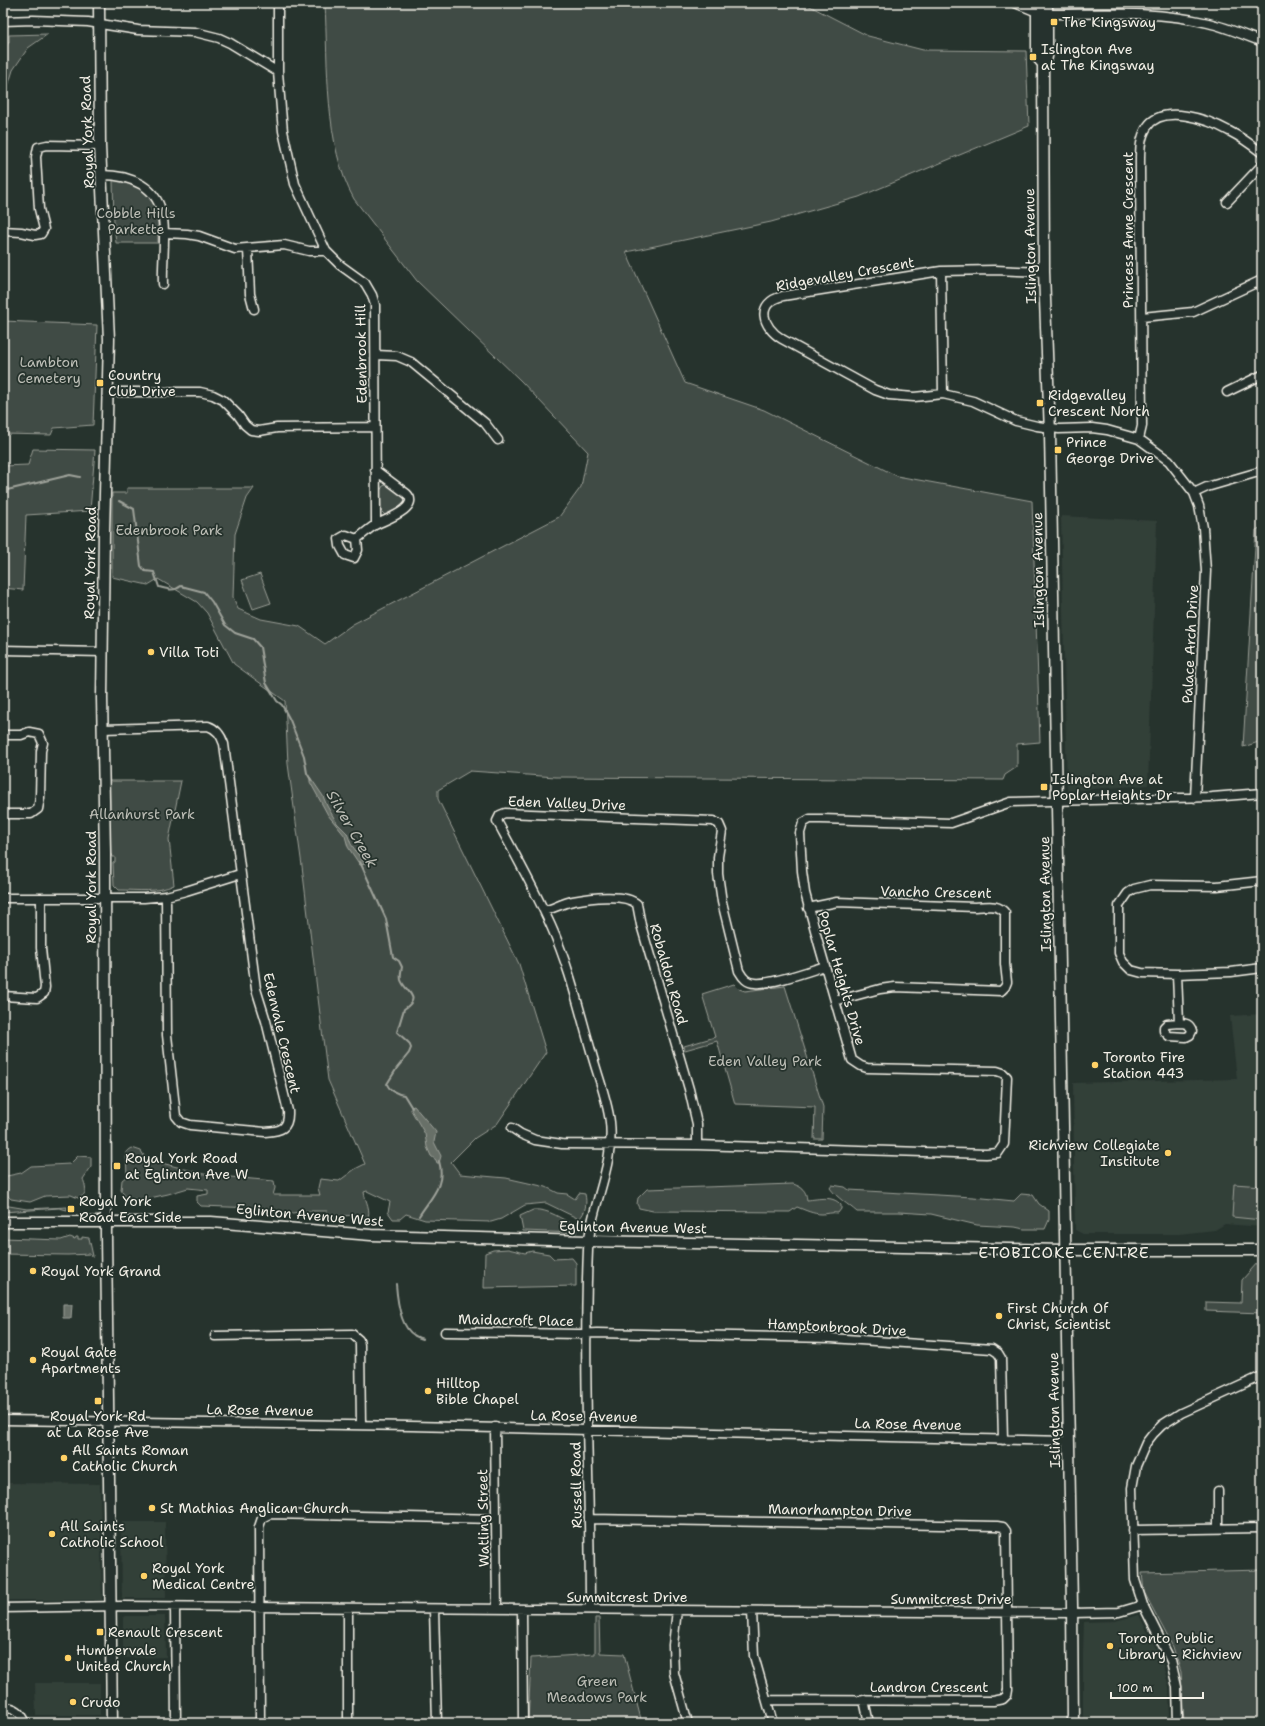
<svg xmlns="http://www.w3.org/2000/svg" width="1265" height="1726" viewBox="0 0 1265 1726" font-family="'Shantell Sans',sans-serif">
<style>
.built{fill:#333f39}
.green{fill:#414b45;stroke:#9a9e96}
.water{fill:#676f68;stroke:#9fa39b}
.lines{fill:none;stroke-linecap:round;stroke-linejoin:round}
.stream{stroke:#9fa39b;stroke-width:2}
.minor-casing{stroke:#f4f1e8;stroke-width:11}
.major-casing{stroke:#f4f1e8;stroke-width:13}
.minor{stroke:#26332d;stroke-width:8}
.major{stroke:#26332d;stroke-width:10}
.poi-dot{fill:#ffd166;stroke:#26332d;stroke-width:1.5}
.labels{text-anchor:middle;stroke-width:3.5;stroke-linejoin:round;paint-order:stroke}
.poi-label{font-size:14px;fill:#f4f1e8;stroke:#26332d;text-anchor:start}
.street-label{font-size:14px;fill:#f4f1e8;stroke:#26332d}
.park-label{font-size:14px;fill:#bebfb7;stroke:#26332d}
.water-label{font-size:15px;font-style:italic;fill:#bcbdb5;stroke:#26332d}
.quarter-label{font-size:16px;letter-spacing:1px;fill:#f4f1e8;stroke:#26332d}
</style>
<rect width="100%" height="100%" fill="#26332d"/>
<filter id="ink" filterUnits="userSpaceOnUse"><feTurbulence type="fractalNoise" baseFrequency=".025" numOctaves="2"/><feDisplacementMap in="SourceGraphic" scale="8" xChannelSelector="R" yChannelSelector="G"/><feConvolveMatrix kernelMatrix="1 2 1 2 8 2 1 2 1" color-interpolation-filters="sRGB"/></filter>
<g filter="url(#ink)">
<!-- built -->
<path class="built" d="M 1061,516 L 1157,521 L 1148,785 L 1067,791 Z
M 1262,1014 L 1262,1227 L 1225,1224 L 1215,1230 L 1179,1234 L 1083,1234 L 1075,1230 L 1073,1083 L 1237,1079 L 1230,1016 Z
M 3,1483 L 100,1484 L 102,1600 L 4,1600 Z
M 121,1522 L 165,1522 L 166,1598 L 122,1598 Z
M 1139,1615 L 1161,1658 L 1164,1669 L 1169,1687 L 1170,1723 L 1083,1723 L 1083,1653 L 1084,1622 L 1115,1621 Z
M 126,1616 L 165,1616 L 166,1657 L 123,1658 L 123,1618 Z
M 35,1683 L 100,1683 L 100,1715 L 36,1715 Z"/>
<!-- green -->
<path class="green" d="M 325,3 L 804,3 L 868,36 L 923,50 L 1026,51 L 1029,126 L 859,197 L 771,222 L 626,252 L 685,383 L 764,410 L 897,476 L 1032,501 L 1040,742 L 1017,744 L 1017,767 L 1005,775 L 1003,780 L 556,777 L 470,771 L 438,790 L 438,799 L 519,964 L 546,1052 L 497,1124 L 475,1138 L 451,1162 L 460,1174 L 506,1178 L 546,1187 L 558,1193 L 567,1194 L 575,1199 L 579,1193 L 585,1194 C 587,1203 586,1212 579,1219 L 546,1203 L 525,1205 L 501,1219 L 491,1222 L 425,1220 L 406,1214 L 400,1219 L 393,1219 L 388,1212 L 390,1202 L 367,1191 L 364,1192 C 365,1201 372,1210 367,1220 L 359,1220 L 354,1215 L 331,1217 L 327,1211 L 308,1211 L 292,1213 L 255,1208 L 201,1206 L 197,1202 L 197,1196 L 208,1194 L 208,1190 L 188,1188 L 168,1194 L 141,1200 L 126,1198 L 121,1190 L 122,1180 L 127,1176 L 126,1152 L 132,1148 L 141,1151 L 146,1159 L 208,1175 L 274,1181 L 275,1188 L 273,1195 L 320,1195 L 318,1188 L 320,1179 L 339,1181 L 355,1169 L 365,1164 L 328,1080 L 302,866 L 288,764 L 285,701 L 234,664 L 207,613 L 197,602 L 158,579 L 148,585 L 112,577 L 112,493 L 127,493 L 127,488 L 254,488 L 247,498 L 235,534 L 233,597 L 238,609 L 261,619 L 299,626 L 325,644 L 353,624 L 559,517 L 581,487 L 588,452 L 521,381 L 417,281 L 354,199 C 324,146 328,63 325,3 Z
M 48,34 L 28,48 L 13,70 L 3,103 L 3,51 L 9,42 L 9,35 Z
M 115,179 C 155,189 159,205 158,243 L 116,243 L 114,224 L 113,180 Z
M 3,321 L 97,325 L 93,425 L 54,428 L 51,435 L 3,434 Z
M 33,449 L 95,450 L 90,511 L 26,515 L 23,590 L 3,588 L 3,466 L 28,465 Z
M 389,484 L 404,496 L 406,502 L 403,507 L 386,516 L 381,511 L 380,491 L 383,486 Z
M 1262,527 L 1262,741 L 1243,747 L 1256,530 Z
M 260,574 L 271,603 L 253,609 L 242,580 Z
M 108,781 L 181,781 L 169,839 L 174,885 C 158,893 137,890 119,890 L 114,885 L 113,863 L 115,862 L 115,857 L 112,857 L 111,854 L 110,854 Z
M 734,984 L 739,989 L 745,991 L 785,986 L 823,1107 L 822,1139 L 814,1139 L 815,1107 L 735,1104 L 717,1041 L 685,1050 L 684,1046 L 715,1037 L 702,994 Z
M 78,1156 L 91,1157 L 91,1167 L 83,1179 C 86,1187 88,1195 78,1198 L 71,1195 L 45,1196 L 30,1202 L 11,1199 L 8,1196 L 4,1179 L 7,1176 L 21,1173 L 31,1166 L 70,1164 Z
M 793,1184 C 802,1187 806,1190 807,1200 C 819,1199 833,1195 841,1205 L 841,1209 L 838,1213 C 832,1212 827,1214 822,1214 C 813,1214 805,1210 797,1207 L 790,1212 L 653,1211 L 639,1208 L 637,1204 L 638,1198 L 647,1189 Z
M 1234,1184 L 1262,1186 L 1262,1220 L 1232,1217 Z
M 832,1185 L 845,1187 L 849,1190 L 973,1197 L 1014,1201 L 1021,1194 L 1033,1195 L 1039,1204 L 1049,1211 L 1049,1220 L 1045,1229 L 1024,1229 L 1015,1227 L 977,1225 L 931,1214 L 899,1212 L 857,1212 C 848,1204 837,1198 830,1188 Z
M 3,1205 L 27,1209 L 67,1207 L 67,1210 L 59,1208 L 3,1212 Z
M 533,1210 C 548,1208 563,1220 577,1227 L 576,1233 L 523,1231 L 520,1216 Z
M 70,1237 L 75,1239 L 76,1237 L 78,1237 L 78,1239 L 82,1239 L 82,1237 L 89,1238 L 93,1256 L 91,1256 L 90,1254 L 68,1255 L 3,1254 L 3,1238 L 61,1240 Z
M 508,1249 L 525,1253 L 532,1251 L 549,1254 L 554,1259 L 572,1258 L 576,1263 L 576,1286 L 484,1288 L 485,1253 L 493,1250 Z
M 1258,1262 L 1262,1262 L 1262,1313 L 1206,1311 L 1206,1302 L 1241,1303 L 1242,1280 Z
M 1262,1570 L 1262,1723 L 1184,1723 L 1181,1672 L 1173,1647 L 1144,1592 L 1142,1573 Z
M 595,1618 L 599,1618 L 600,1653 L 624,1654 L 642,1723 L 528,1723 L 531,1658 L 595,1654 Z"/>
<!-- water -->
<path class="water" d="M 310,777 L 323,796 L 327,806 L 337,823 L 347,833 L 351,844 L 365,864 L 360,865 L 348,847 L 345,836 L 328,815 L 310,782 Z
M 414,1106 L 436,1132 L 434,1142 L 441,1156 L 439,1163 L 437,1163 L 436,1160 L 431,1156 L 427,1147 L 425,1134 L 411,1110 L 411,1107 Z
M 63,1304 L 72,1304 L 71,1318 L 63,1318 Z"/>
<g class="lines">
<!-- stream -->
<path class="stream" d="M 3,491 L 70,475 L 80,477
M 119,501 L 134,509 L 141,566 L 145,571 L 154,572 L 159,587 C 167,589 174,592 181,586 L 204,592 L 212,602 L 225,625 L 235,633 L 253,639 L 260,647 L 266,683 L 277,701 L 282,705 L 290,720 L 304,756 L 307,773 L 311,780
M 360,862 L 386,919 L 393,957 L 399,961 L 402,967 C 401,971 400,975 401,980 C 405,992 423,997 404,1009 L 397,1032 L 409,1043 L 411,1048 L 409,1053 L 397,1068 L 387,1084 C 389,1090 397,1094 404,1095 L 412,1108
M 419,1216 C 431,1197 446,1185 439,1161
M 396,1284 C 397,1298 400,1327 414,1335 C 416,1337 420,1338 423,1339"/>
<!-- minor casing -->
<g class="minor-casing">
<path id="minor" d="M 278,3 L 278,72 L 281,109 L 283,131 L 295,184 L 326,251 L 340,265 L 365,283 L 372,295 L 375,305 L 376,524
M 1015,3 L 1037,12 L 1047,14 C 1101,14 1155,10 1208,23 C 1226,27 1244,35 1262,42
M 3,21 L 33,20 L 88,22 L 138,30 L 195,32 L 219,38 L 230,43 L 278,72
M 102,175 C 130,175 159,186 163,219 C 166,240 162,262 163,284
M 1227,202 L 1262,165
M 3,231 L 21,232 L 35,235 L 41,234 L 44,229 L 39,209 L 36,157 L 38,147 L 47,145 L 100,146
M 163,233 L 187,234 L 199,236 L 235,249 L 284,245 L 309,251 L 326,251
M 248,249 L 250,294 L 254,309
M 941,271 L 943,394
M 1044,272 L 995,270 L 941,271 L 783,296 C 755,303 762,327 782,339 L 875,390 L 889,395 L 914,397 L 943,394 L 973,401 L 1016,421 L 1037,426 L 1059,429 L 1092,428 L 1107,430 L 1139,439 L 1169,461 L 1194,493 L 1199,506 L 1203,528 L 1206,571 L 1195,798
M 1142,317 L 1193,312 L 1262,280
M 376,355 L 397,356 L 411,362 L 485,423 L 498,440
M 108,392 L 200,392 L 213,395 L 223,400 L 238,415 L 245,425 L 251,430 L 259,431 L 277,428 L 375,427
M 1227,392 L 1262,375
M 1139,439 L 1142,426 L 1140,169 C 1140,155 1139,139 1147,127 C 1163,103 1209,120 1229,131 C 1241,137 1252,145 1262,153
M 1194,493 L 1207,487 L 1262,471
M 346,535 L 357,539 L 358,550 L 354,558 L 345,555 L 340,546 L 339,539 Z
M 357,539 C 363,534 369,529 375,525 C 384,520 421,508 407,494 L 375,470
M 3,650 L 102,652
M 103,729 L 208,726 C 217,729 221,735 224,744 L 256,989 L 266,1021 L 288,1111 C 289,1129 281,1131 265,1132 L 190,1125 L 181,1122 L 176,1116 L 167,1035 L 166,896
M 3,735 L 21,735 L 29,732 L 39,734 L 43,743 L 41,751 L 40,798 L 38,809 L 31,814 L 3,814
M 1262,881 L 1217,886 L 1150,885 L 1134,889 L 1128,893 L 1119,906 L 1119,953 L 1123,962 L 1131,970 L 1142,973 L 1177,974 L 1231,972 L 1262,968
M 3,898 L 144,898 L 166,896 L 186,891 L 240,874
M 808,908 L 837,902 L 975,907 C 986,907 998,903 1005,913 L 1005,964 L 1007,982 L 1005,987 L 1001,991 L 895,987 L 880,989 L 835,1001
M 544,911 C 554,908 563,903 573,901 C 589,898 625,893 637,904 L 641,925 L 689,1089 L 697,1124 L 697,1145
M 1177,974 L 1179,1023 L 1167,1024 L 1164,1027 L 1164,1031 L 1169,1036 L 1186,1037 L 1190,1035 L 1192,1031 C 1190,1024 1186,1023 1179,1023
M 3,996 L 37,998 L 44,993 L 45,987 L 41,948 L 41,898
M 512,1128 L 521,1134 L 535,1140 L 562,1144 L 697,1145 L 986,1154 L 998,1153 L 1004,1144 L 1007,1077 L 1003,1073 L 997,1071 L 867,1068 L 861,1066 L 852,1060 L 819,945 L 805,893 L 802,871 L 800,833 L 803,823 L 810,819 L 821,819 L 951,823 L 1011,802 L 1212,797 L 1262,793
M 445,1332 L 578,1334 L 597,1333 L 831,1338 L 992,1349 L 998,1353 L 1001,1358 L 1003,1440
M 215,1336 L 352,1334 L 359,1340 L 360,1345 L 361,1425
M 3,1420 L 411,1426 L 1068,1441
M 495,1427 L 497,1609
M 1218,1491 L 1218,1528
M 590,1519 L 997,1526 L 1003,1527 L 1006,1531 L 1008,1689 L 1007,1695 L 1003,1699 L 993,1701 L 767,1700
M 1133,1530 L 1262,1528
M 175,1607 L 176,1723
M 3,1608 L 121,1606 L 1072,1613 L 1119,1612 L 1143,1605
M 348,1608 L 348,1723
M 434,1609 L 437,1723
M 590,1609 C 590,1490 583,1370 588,1250 C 590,1207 615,1166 610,1122 C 607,1098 597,1074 591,1051 C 579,1009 569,966 551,926 C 535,890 516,856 497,821 L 500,815 L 505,813 L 713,821 L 719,824 L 722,831 L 718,857 L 718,874 L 722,902 L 739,971 C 743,978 747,983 755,983 C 770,985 809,971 825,966
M 522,1610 L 523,1723
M 677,1610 L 673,1645 L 674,1673 L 688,1723
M 752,1611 L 754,1656 L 773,1723
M 864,1700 L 869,1723
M 3,1707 C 16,1707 21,1712 26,1723
M 260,1723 L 259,1527 L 262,1518 L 270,1514 L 496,1519
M 1178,1723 L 1177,1687 L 1171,1661 L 1143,1605 L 1135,1580 L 1132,1488 L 1136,1466 L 1146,1443 L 1153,1434 L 1162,1425 L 1181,1413 L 1262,1376"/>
</g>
<!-- major casing -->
<g class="major-casing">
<path id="major" d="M 99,3 L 100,146 L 109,339 L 104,532 L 102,698 L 105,852 L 106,1236 L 112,1723
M 1037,3 L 1037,57 L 1043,64
M 1047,3 L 1047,57 L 1043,64 L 1044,272 L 1050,434 L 1072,1605 L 1073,1723
M 3,1222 L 211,1222 L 371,1235 L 588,1241 L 1065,1250 L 1262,1250"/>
</g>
<!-- minor -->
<use href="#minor" class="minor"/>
<!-- major -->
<use href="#major" class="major"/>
</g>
</g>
<!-- markers -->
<g class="poi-dot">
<rect x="1050" y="18" width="8" height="8" rx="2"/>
<rect x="1029" y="53" width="8" height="8" rx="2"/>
<rect x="96" y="379" width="8" height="8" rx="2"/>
<rect x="1036" y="399" width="8" height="8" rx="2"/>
<rect x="1054" y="446" width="8" height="8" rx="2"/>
<circle cx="151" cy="652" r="4"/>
<rect x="1040" y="783" width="8" height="8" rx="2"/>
<circle cx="1095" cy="1065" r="4"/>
<circle cx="1168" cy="1153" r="4"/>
<rect x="113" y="1162" width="8" height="8" rx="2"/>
<rect x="67" y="1205" width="8" height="8" rx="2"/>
<circle cx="33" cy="1271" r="4"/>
<circle cx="999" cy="1316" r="4"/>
<circle cx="33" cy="1360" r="4"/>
<circle cx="428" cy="1391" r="4"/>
<rect x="94" y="1397" width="8" height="8" rx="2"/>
<circle cx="64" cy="1458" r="4"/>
<circle cx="152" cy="1508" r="4"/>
<circle cx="52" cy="1534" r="4"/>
<circle cx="144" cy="1576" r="4"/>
<rect x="96" y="1628" width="8" height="8" rx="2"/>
<circle cx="1110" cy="1646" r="4"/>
<circle cx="68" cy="1658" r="4"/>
<circle cx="73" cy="1702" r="4"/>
</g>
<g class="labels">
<!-- poi labels -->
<g class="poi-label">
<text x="1062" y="27">The Kingsway</text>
<text x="1041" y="54">Islington Ave<tspan x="1041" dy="16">at The Kingsway</tspan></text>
<text x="108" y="380">Country<tspan x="108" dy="16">Club Drive</tspan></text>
<text x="1048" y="400">Ridgevalley<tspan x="1048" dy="16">Crescent North</tspan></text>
<text x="1066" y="447">Prince<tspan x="1066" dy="16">George Drive</tspan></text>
<text x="159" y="657">Villa Toti</text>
<text x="1052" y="784">Islington Ave at<tspan x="1052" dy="16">Poplar Heights Dr</tspan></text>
<text x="1103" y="1062">Toronto Fire<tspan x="1103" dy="16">Station 443</tspan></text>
<text x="1160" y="1150" text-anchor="end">Richview Collegiate<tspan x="1160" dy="16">Institute</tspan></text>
<text x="125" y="1163">Royal York Road<tspan x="125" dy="16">at Eglinton Ave W</tspan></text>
<text x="79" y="1206">Royal York<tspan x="79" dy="16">Road East Side</tspan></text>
<text x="41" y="1276">Royal York Grand</text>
<text x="1007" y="1313">First Church Of<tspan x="1007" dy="16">Christ, Scientist</tspan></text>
<text x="41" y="1357">Royal Gate<tspan x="41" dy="16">Apartments</tspan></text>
<text x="436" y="1388">Hilltop<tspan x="436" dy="16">Bible Chapel</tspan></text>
<text x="98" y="1421" text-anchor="middle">Royal York Rd<tspan x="98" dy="16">at La Rose Ave</tspan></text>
<text x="72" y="1455">All Saints Roman<tspan x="72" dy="16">Catholic Church</tspan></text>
<text x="160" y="1513">St Mathias Anglican Church</text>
<text x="60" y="1531">All Saints<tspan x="60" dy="16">Catholic School</tspan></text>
<text x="152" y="1573">Royal York<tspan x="152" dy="16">Medical Centre</tspan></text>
<text x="108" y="1637">Renault Crescent</text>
<text x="1118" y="1643">Toronto Public<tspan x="1118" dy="16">Library - Richview</tspan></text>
<text x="76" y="1655">Humbervale<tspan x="76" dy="16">United Church</tspan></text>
<text x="81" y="1707">Crudo</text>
</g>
<!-- street labels -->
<g class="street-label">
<text transform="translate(87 132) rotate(-92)" y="5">Royal York Road</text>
<text transform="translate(1128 230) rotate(-90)" y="5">Princess Anne Crescent</text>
<text transform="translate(1030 246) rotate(-91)" y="5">Islington Avenue</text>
<text transform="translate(845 274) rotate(-10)" y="5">Ridgevalley Crescent</text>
<text transform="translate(361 354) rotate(-91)" y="5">Edenbrook Hill</text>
<text transform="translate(90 563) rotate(-89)" y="5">Royal York Road</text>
<text transform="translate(1038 570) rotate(-91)" y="5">Islington Avenue</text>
<text transform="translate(1190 644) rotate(-87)" y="5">Palace Arch Drive</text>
<text transform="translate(567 803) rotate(2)" y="5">Eden Valley Drive</text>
<text transform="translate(91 887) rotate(-90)" y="5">Royal York Road</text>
<text transform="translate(936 892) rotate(1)" y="5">Vancho Crescent</text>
<text transform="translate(1045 894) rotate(-91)" y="5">Islington Avenue</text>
<text transform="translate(669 974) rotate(74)" y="5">Robaldon Road</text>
<text transform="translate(842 978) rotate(74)" y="5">Poplar Heights Drive</text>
<text transform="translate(282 1033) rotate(77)" y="5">Edenvale Crescent</text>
<text transform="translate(310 1215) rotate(5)" y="5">Eglinton Avenue West</text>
<text transform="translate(633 1227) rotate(1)" y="5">Eglinton Avenue West</text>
<text transform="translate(516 1320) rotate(1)" y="5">Maidacroft Place</text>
<text transform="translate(837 1327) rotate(3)" y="5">Hamptonbrook Drive</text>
<text transform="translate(260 1410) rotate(1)" y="5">La Rose Avenue</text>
<text transform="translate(1054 1410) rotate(-91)" y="5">Islington Avenue</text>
<text transform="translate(584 1416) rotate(1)" y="5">La Rose Avenue</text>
<text transform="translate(908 1424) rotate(1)" y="5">La Rose Avenue</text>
<text transform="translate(576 1485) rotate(-91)" y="5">Russell Road</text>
<text transform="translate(840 1510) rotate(1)" y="5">Manorhampton Drive</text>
<text transform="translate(483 1518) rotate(-91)" y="5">Watling Street</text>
<text x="627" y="1602">Summitcrest Drive</text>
<text x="951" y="1604">Summitcrest Drive</text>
<text x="929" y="1692">Landron Crescent</text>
</g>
<!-- park labels -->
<g class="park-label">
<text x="136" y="218">Cobble Hills<tspan x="136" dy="16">Parkette</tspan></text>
<text x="49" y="367">Lambton<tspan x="49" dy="16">Cemetery</tspan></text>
<text x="169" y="535">Edenbrook Park</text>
<text x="142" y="819">Allanhurst Park</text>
<text x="765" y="1066">Eden Valley Park</text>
<text x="597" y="1686">Green<tspan x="597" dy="16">Meadows Park</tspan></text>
</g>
<!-- water labels -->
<g class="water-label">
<text transform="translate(352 829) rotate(60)" y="5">Silver Creek</text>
</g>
<!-- quarter labels -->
<g class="quarter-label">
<text x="1064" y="1258">ETOBICOKE CENTRE</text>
</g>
</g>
<!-- margin -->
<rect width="1265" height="1726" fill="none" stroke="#26332d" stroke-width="16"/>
<rect x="8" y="8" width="1249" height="1710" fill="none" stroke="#f4f1e8" stroke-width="1.5" filter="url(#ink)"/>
<!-- scale -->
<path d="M1111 1692v6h92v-6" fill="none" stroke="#f4f1e8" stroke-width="2"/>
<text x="1117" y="1692" font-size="12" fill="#f4f1e8" stroke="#26332d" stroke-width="3" paint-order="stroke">100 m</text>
</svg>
